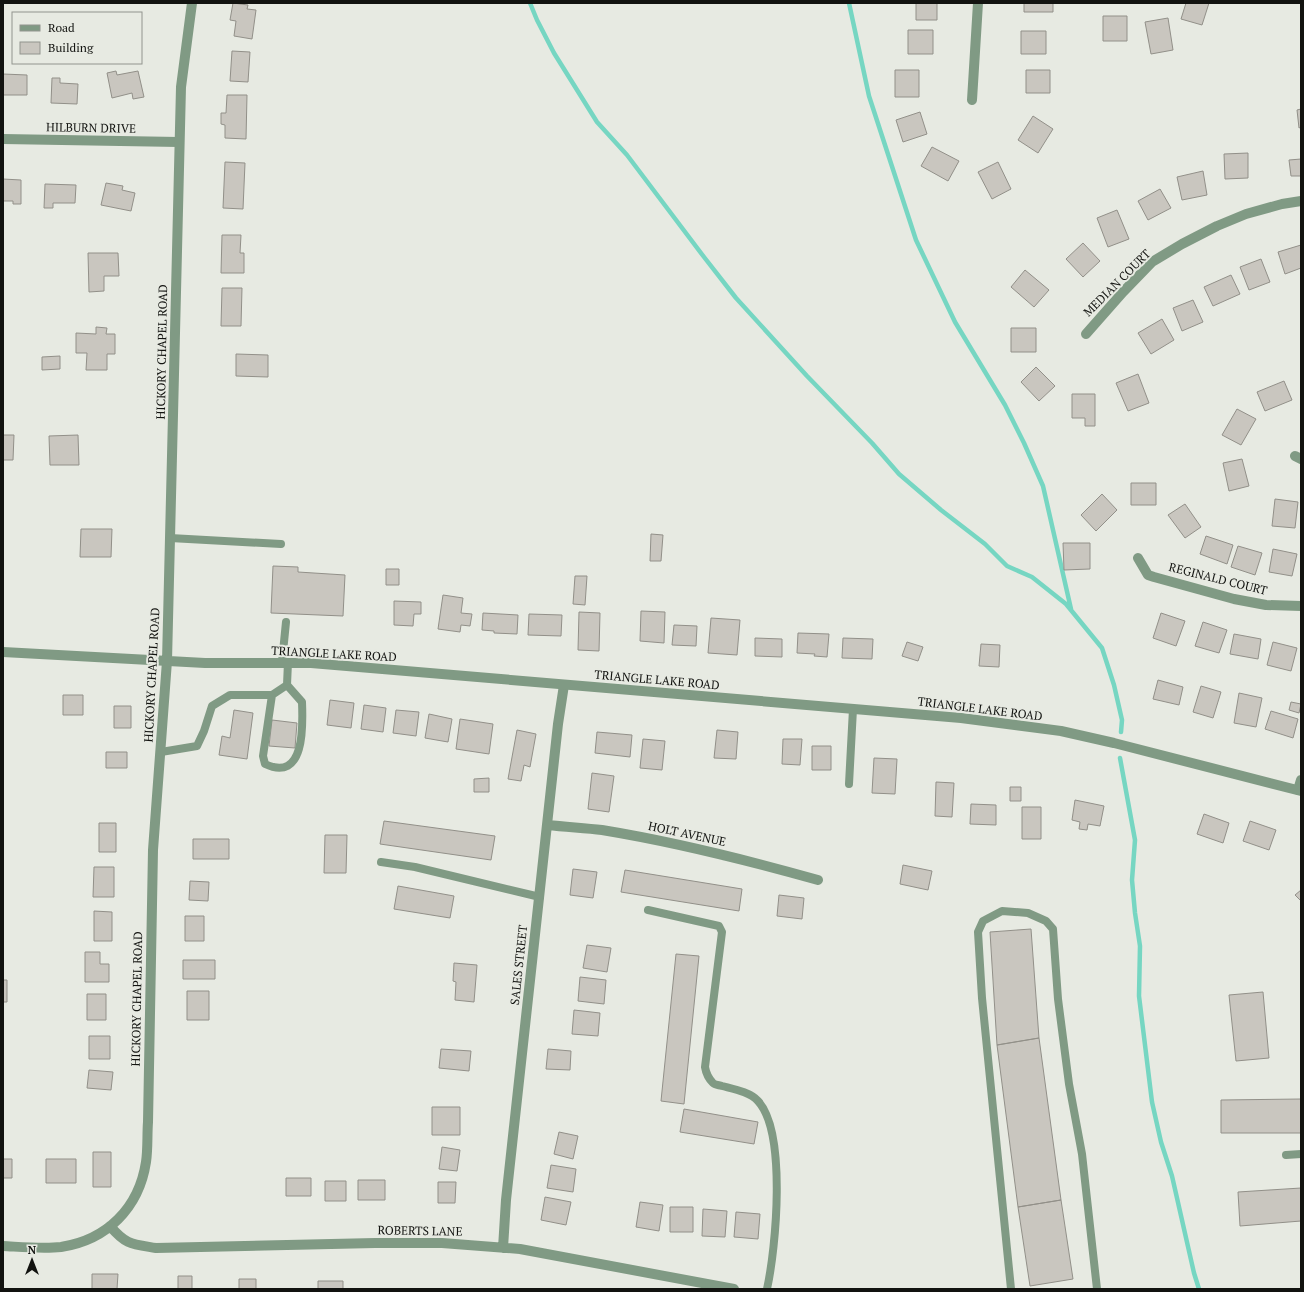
<svg xmlns="http://www.w3.org/2000/svg" width="1304" height="1292" viewBox="0 0 1304 1292" font-family="'PT Serif',serif">
<style>
.lines{fill:none;stroke-linecap:round;stroke-linejoin:round}
.stream{stroke:#76d6c2;stroke-width:4.5}
.building{fill:#c9c6bf;stroke:#929089}
.service{stroke:#809a84;stroke-width:8}
.minor{stroke:#809a84;stroke-width:10}
.tertiary{stroke:#809a84;stroke-width:10}
.labels{text-anchor:middle;stroke-width:4;stroke-linejoin:round;paint-order:stroke}
.street-label{font-size:12px;fill:#121310;stroke:#e7eae2}
</style>
<rect width="100%" height="100%" fill="#e7eae2"/>
<g class="lines">
<!-- stream -->
<path class="stream" d="M 530,3 L 537,20 L 554,53 L 597,122 L 627,155 L 704,257 L 736,298 L 807,376 L 872,443 L 899,474 L 941,510 L 985,544 L 1007,566 L 1032,577 L 1066,604 L 1102,648 L 1114,685 L 1122,720 L 1121,732
M 849,3 L 869,96 L 916,240 L 955,322 L 1005,405 L 1024,443 L 1043,486 L 1071,609
M 1120,758 L 1135,840 L 1132,880 L 1135,913 L 1140,946 L 1139,996 L 1152,1102 L 1161,1142 L 1172,1176 L 1194,1273 L 1199,1289"/>
</g>
<!-- building -->
<path class="building" d="M 233,3 L 248,5 L 247,9 L 256,10 L 252,39 L 234,36 L 236,21 L 230,20 Z
M 916,3 L 937,3 L 937,20 L 916,20 Z
M 1024,3 L 1053,3 L 1053,12 L 1024,12 Z
M 1186,3 L 1209,3 L 1202,25 L 1181,19 Z
M 1103,16 L 1127,16 L 1127,41 L 1103,41 Z
M 1168,18 L 1173,50 L 1151,54 L 1145,22 Z
M 908,30 L 933,30 L 933,54 L 908,54 Z
M 1021,31 L 1046,31 L 1046,54 L 1021,54 Z
M 232,51 L 250,52 L 248,82 L 230,81 Z
M 895,70 L 919,70 L 919,97 L 895,97 Z
M 1026,70 L 1050,70 L 1050,93 L 1026,93 Z
M 116,71 L 117,75 L 138,71 L 144,97 L 133,99 L 132,93 L 112,98 L 107,73 Z
M 3,74 L 27,75 L 27,95 L 3,95 Z
M 52,78 L 60,78 L 60,83 L 78,84 L 77,104 L 51,103 Z
M 227,95 L 247,95 L 246,139 L 225,138 L 225,125 L 221,124 L 221,113 L 226,113 Z
M 1301,109 L 1301,127 L 1299,128 L 1297,110 Z
M 920,112 L 927,134 L 903,142 L 896,120 Z
M 1033,116 L 1053,129 L 1038,153 L 1018,140 Z
M 932,147 L 959,161 L 948,181 L 921,166 Z
M 1248,153 L 1248,178 L 1225,179 L 1224,154 Z
M 1301,159 L 1301,176 L 1291,176 L 1289,160 Z
M 225,162 L 245,163 L 243,209 L 223,208 Z
M 998,162 L 1011,189 L 992,199 L 978,172 Z
M 1203,171 L 1207,195 L 1182,200 L 1177,177 Z
M 3,179 L 21,180 L 21,204 L 13,204 L 13,201 L 3,201 Z
M 106,183 L 123,186 L 122,190 L 135,193 L 131,211 L 101,205 Z
M 45,184 L 76,185 L 75,203 L 53,203 L 53,208 L 44,208 Z
M 1160,189 L 1171,208 L 1148,220 L 1138,201 Z
M 1117,210 L 1129,239 L 1108,247 L 1097,218 Z
M 222,235 L 241,235 L 240,253 L 244,253 L 244,273 L 221,273 Z
M 1083,243 L 1100,261 L 1083,277 L 1066,259 Z
M 1301,245 L 1301,268 L 1285,274 L 1278,252 Z
M 88,253 L 118,253 L 119,276 L 104,276 L 104,291 L 89,292 Z
M 1261,259 L 1270,282 L 1249,290 L 1240,267 Z
M 1025,270 L 1049,290 L 1034,307 L 1011,287 Z
M 1231,275 L 1240,294 L 1213,306 L 1204,287 Z
M 222,288 L 242,288 L 241,326 L 221,326 Z
M 1193,300 L 1203,322 L 1182,331 L 1173,308 Z
M 1162,319 L 1174,340 L 1151,354 L 1138,333 Z
M 96,327 L 107,328 L 106,334 L 115,334 L 115,354 L 107,354 L 107,370 L 86,370 L 87,353 L 76,353 L 76,333 L 96,334 Z
M 1011,328 L 1036,328 L 1036,352 L 1011,352 Z
M 236,354 L 268,355 L 268,377 L 236,376 Z
M 60,356 L 60,369 L 42,370 L 42,357 Z
M 1036,367 L 1055,386 L 1039,401 L 1021,382 Z
M 1138,374 L 1149,403 L 1128,411 L 1116,383 Z
M 1284,381 L 1292,400 L 1265,411 L 1257,392 Z
M 1072,394 L 1095,394 L 1095,426 L 1085,426 L 1085,418 L 1072,418 Z
M 1237,409 L 1256,419 L 1241,445 L 1222,435 Z
M 3,435 L 14,435 L 13,460 L 3,460 Z
M 78,435 L 79,465 L 50,465 L 49,436 Z
M 1242,459 L 1249,486 L 1229,491 L 1223,463 Z
M 1131,483 L 1156,483 L 1156,505 L 1131,505 Z
M 1102,494 L 1117,510 L 1096,531 L 1081,515 Z
M 1275,499 L 1298,502 L 1295,528 L 1272,526 Z
M 1185,504 L 1201,527 L 1185,538 L 1168,515 Z
M 81,529 L 112,529 L 111,557 L 80,557 Z
M 651,534 L 663,535 L 661,561 L 650,561 Z
M 1206,536 L 1233,545 L 1227,564 L 1200,554 Z
M 1063,543 L 1090,543 L 1090,569 L 1064,570 Z
M 1238,546 L 1262,553 L 1255,575 L 1231,567 Z
M 1273,549 L 1297,554 L 1292,576 L 1269,572 Z
M 273,566 L 298,567 L 298,572 L 345,575 L 343,616 L 271,613 Z
M 386,569 L 399,569 L 399,585 L 386,585 Z
M 575,576 L 587,576 L 585,605 L 573,604 Z
M 443,595 L 463,598 L 461,613 L 472,614 L 470,626 L 461,625 L 460,632 L 438,629 Z
M 394,601 L 421,602 L 421,614 L 414,614 L 413,626 L 394,625 Z
M 641,611 L 665,612 L 664,643 L 640,641 Z
M 579,612 L 600,613 L 599,651 L 578,650 Z
M 483,613 L 518,615 L 517,634 L 494,633 L 494,631 L 482,630 Z
M 1161,613 L 1185,621 L 1176,646 L 1153,638 Z
M 529,614 L 562,615 L 561,636 L 528,635 Z
M 711,618 L 740,620 L 737,655 L 708,653 Z
M 1203,622 L 1227,630 L 1219,653 L 1195,646 Z
M 674,625 L 697,626 L 696,646 L 672,645 Z
M 798,633 L 829,634 L 827,657 L 814,656 L 815,654 L 797,653 Z
M 1234,634 L 1261,639 L 1258,659 L 1230,654 Z
M 755,638 L 782,639 L 782,657 L 755,656 Z
M 843,638 L 873,639 L 872,659 L 842,658 Z
M 907,642 L 923,647 L 918,661 L 902,656 Z
M 1273,642 L 1297,648 L 1291,671 L 1267,665 Z
M 981,644 L 1000,645 L 999,667 L 979,666 Z
M 1158,680 L 1183,687 L 1179,705 L 1153,699 Z
M 1201,686 L 1221,692 L 1213,718 L 1193,712 Z
M 1239,693 L 1262,698 L 1256,727 L 1234,723 Z
M 63,695 L 83,695 L 83,715 L 63,715 Z
M 330,700 L 354,703 L 351,728 L 327,725 Z
M 1291,702 L 1301,704 L 1299,713 L 1289,710 Z
M 364,705 L 386,708 L 383,732 L 361,729 Z
M 114,706 L 131,706 L 131,728 L 114,728 Z
M 234,710 L 253,713 L 247,759 L 219,755 L 222,736 L 230,738 Z
M 396,710 L 419,712 L 416,736 L 393,733 Z
M 1271,711 L 1298,719 L 1293,738 L 1265,729 Z
M 429,714 L 452,719 L 448,742 L 425,738 Z
M 460,719 L 493,724 L 489,754 L 456,749 Z
M 272,720 L 297,723 L 295,748 L 269,746 Z
M 517,730 L 536,734 L 530,767 L 524,765 L 521,781 L 508,779 Z
M 717,730 L 738,732 L 736,759 L 714,758 Z
M 597,732 L 632,735 L 630,757 L 595,753 Z
M 643,739 L 665,741 L 662,770 L 640,768 Z
M 783,739 L 802,739 L 800,765 L 782,764 Z
M 812,746 L 831,746 L 831,770 L 812,770 Z
M 106,752 L 127,752 L 127,768 L 106,768 Z
M 874,758 L 897,759 L 895,794 L 872,793 Z
M 592,773 L 614,776 L 609,812 L 588,809 Z
M 489,778 L 489,792 L 474,792 L 474,779 Z
M 936,782 L 954,783 L 952,817 L 935,816 Z
M 1010,787 L 1021,787 L 1021,801 L 1010,801 Z
M 1075,800 L 1104,806 L 1100,826 L 1088,824 L 1087,830 L 1079,829 L 1080,822 L 1072,820 Z
M 971,804 L 996,805 L 996,825 L 970,824 Z
M 1022,807 L 1041,807 L 1041,839 L 1022,839 Z
M 1204,814 L 1229,823 L 1223,843 L 1197,834 Z
M 384,821 L 495,836 L 491,860 L 380,844 Z
M 1250,821 L 1276,830 L 1269,850 L 1243,841 Z
M 99,823 L 116,823 L 116,852 L 99,852 Z
M 325,835 L 347,835 L 346,873 L 324,873 Z
M 193,839 L 229,839 L 229,859 L 193,859 Z
M 903,865 L 932,871 L 928,890 L 900,884 Z
M 94,867 L 114,867 L 114,897 L 93,897 Z
M 573,869 L 597,872 L 593,898 L 570,895 Z
M 625,870 L 742,889 L 739,911 L 621,892 Z
M 190,881 L 209,882 L 208,901 L 189,900 Z
M 398,886 L 454,896 L 450,918 L 394,909 Z
M 1301,890 L 1301,901 L 1295,895 Z
M 779,895 L 804,898 L 802,919 L 777,916 Z
M 94,911 L 112,912 L 112,941 L 94,941 Z
M 185,916 L 204,916 L 204,941 L 185,941 Z
M 1031,929 L 1039,1038 L 997,1045 L 990,932 Z
M 587,945 L 611,948 L 607,972 L 583,968 Z
M 85,952 L 100,952 L 100,964 L 109,964 L 109,982 L 85,982 Z
M 676,954 L 699,956 L 684,1104 L 661,1101 Z
M 183,960 L 215,960 L 215,979 L 183,979 Z
M 454,963 L 477,965 L 474,1002 L 455,1000 L 456,982 L 453,981 Z
M 580,977 L 606,980 L 604,1004 L 578,1001 Z
M 3,980 L 7,980 L 7,1002 L 3,1002 Z
M 187,991 L 209,991 L 209,1020 L 187,1020 Z
M 1263,992 L 1269,1058 L 1236,1061 L 1229,995 Z
M 87,994 L 106,994 L 106,1020 L 87,1020 Z
M 574,1010 L 600,1013 L 598,1036 L 572,1034 Z
M 89,1036 L 110,1036 L 110,1059 L 89,1059 Z
M 1039,1038 L 1061,1200 L 1018,1207 L 997,1045 Z
M 441,1049 L 471,1051 L 469,1071 L 439,1068 Z
M 548,1049 L 571,1051 L 570,1070 L 546,1069 Z
M 89,1070 L 113,1072 L 111,1090 L 87,1088 Z
M 1301,1099 L 1301,1133 L 1221,1133 L 1221,1100 Z
M 432,1107 L 460,1107 L 460,1135 L 432,1135 Z
M 684,1109 L 758,1122 L 754,1144 L 680,1132 Z
M 559,1132 L 578,1136 L 573,1159 L 554,1154 Z
M 442,1147 L 460,1150 L 457,1171 L 439,1169 Z
M 93,1152 L 111,1152 L 111,1187 L 93,1187 Z
M 3,1159 L 12,1159 L 12,1178 L 3,1178 Z
M 46,1159 L 76,1159 L 76,1183 L 46,1183 Z
M 551,1165 L 576,1169 L 573,1192 L 547,1188 Z
M 286,1178 L 311,1178 L 311,1196 L 286,1196 Z
M 358,1180 L 385,1180 L 385,1200 L 358,1200 Z
M 325,1181 L 346,1181 L 346,1201 L 325,1201 Z
M 438,1182 L 456,1182 L 455,1203 L 438,1203 Z
M 1301,1188 L 1301,1221 L 1240,1226 L 1238,1192 Z
M 545,1197 L 571,1202 L 566,1225 L 541,1220 Z
M 1061,1200 L 1073,1279 L 1030,1286 L 1018,1207 Z
M 640,1202 L 663,1205 L 659,1231 L 636,1227 Z
M 670,1207 L 693,1207 L 693,1232 L 670,1232 Z
M 703,1209 L 727,1211 L 725,1237 L 702,1236 Z
M 736,1212 L 760,1214 L 758,1239 L 734,1237 Z
M 92,1274 L 118,1274 L 117,1289 L 92,1289 Z
M 178,1276 L 192,1276 L 192,1289 L 178,1289 Z
M 239,1279 L 256,1279 L 256,1289 L 239,1289 Z
M 318,1281 L 343,1281 L 343,1289 L 318,1289 Z"/>
<g class="lines">
<!-- service -->
<path class="service" d="M 170,538 L 281,544
M 282,662 L 286,622
M 272,695 L 263,756 L 265,764 C 305,783 303,726 302,702 L 287,685
M 161,752 L 197,746 L 204,731 L 212,706 L 230,695 L 272,695 L 287,685 L 288,662
M 849,784 L 853,709
M 381,862 L 415,867 L 540,897
M 648,910 L 719,926 L 722,932 L 705,1067 C 706,1073 709,1079 713,1083 C 715,1085 719,1085 722,1086 C 733,1089 750,1092 758,1101 C 787,1133 776,1248 767,1289
M 1286,1155 L 1301,1154
M 1011,1289 L 982,998 L 978,932 L 983,921 L 1002,911 L 1028,913 L 1046,921 L 1053,929 L 1058,999 L 1069,1084 L 1082,1154 L 1097,1289"/>
<!-- minor -->
<path class="minor" d="M 972,100 L 978,3
M 3,139 L 179,142
M 1086,334 L 1123,292 L 1152,262 L 1182,244 L 1217,226 L 1246,214 L 1282,204 L 1301,201
M 1295,456 L 1301,459
M 1138,558 L 1148,575 L 1154,577 L 1234,599 L 1266,605 L 1301,606
M 1298,790 L 1301,780
M 548,825 C 566,827 584,828 602,830 C 675,842 747,860 818,880
M 110,1226 C 126,1245 132,1244 156,1248 L 375,1243 L 442,1243 L 520,1249 L 734,1289
M 3,1246 C 22,1247 43,1249 61,1247 C 107,1240 139,1208 146,1162 C 148,1149 147,1135 148,1122 L 153,850 L 167,661
M 503,1248 L 506,1200 L 558,724 L 564,685"/>
<!-- tertiary -->
<path class="tertiary" d="M 3,652 L 205,663 L 311,663 L 961,718 L 1061,731 L 1114,743 L 1301,791
M 167,661 L 181,87 L 192,3"/>
</g>
<g class="labels">
<!-- street labels -->
<g class="street-label">
<text transform="translate(91 128) rotate(1)" y="4">HILBURN DRIVE</text>
<text transform="translate(1117 283) rotate(-45)" y="4">MEDIAN COURT</text>
<text transform="translate(162 352) rotate(-89)" y="4">HICKORY CHAPEL ROAD</text>
<text transform="translate(1218 579) rotate(14)" y="4">REGINALD COURT</text>
<text transform="translate(334 654) rotate(3)" y="4">TRIANGLE LAKE ROAD</text>
<text transform="translate(152 675) rotate(-87)" y="4">HICKORY CHAPEL ROAD</text>
<text transform="translate(657 680) rotate(5)" y="4">TRIANGLE LAKE ROAD</text>
<text transform="translate(980 709) rotate(7)" y="4">TRIANGLE LAKE ROAD</text>
<text transform="translate(687 834) rotate(12)" y="4">HOLT AVENUE</text>
<text transform="translate(519 965) rotate(-84)" y="4">SALES STREET</text>
<text transform="translate(137 999) rotate(-89)" y="4">HICKORY CHAPEL ROAD</text>
<text transform="translate(420 1231) rotate(1)" y="4">ROBERTS LANE</text>
</g>
</g>
<!-- border -->
<rect width="1304" height="1292" fill="none" stroke="#121310" stroke-width="8"/>
<!-- legend -->
<rect x="12" y="12" width="130" height="52" fill="#e7eae2" stroke="#92948e"/>
<rect x="20" y="25" width="20" height="6" fill="#809a84" stroke="#92948e"/>
<text x="48" y="32" font-size="12" fill="#121310">Road</text>
<rect x="20" y="42" width="20" height="12" fill="#c9c6bf" stroke="#92948e"/>
<text x="48" y="52" font-size="12" fill="#121310">Building</text>
<!-- north arrow -->
<g transform="translate(32 1260)" stroke="#e7eae2" stroke-width="3" paint-order="stroke">
<path d="M0-3L7 15L0 10L-7 15Z" fill="#121310"/>
<text y="-6" font-size="11" font-weight="bold" text-anchor="middle" fill="#121310">N</text>
</g>
</svg>
